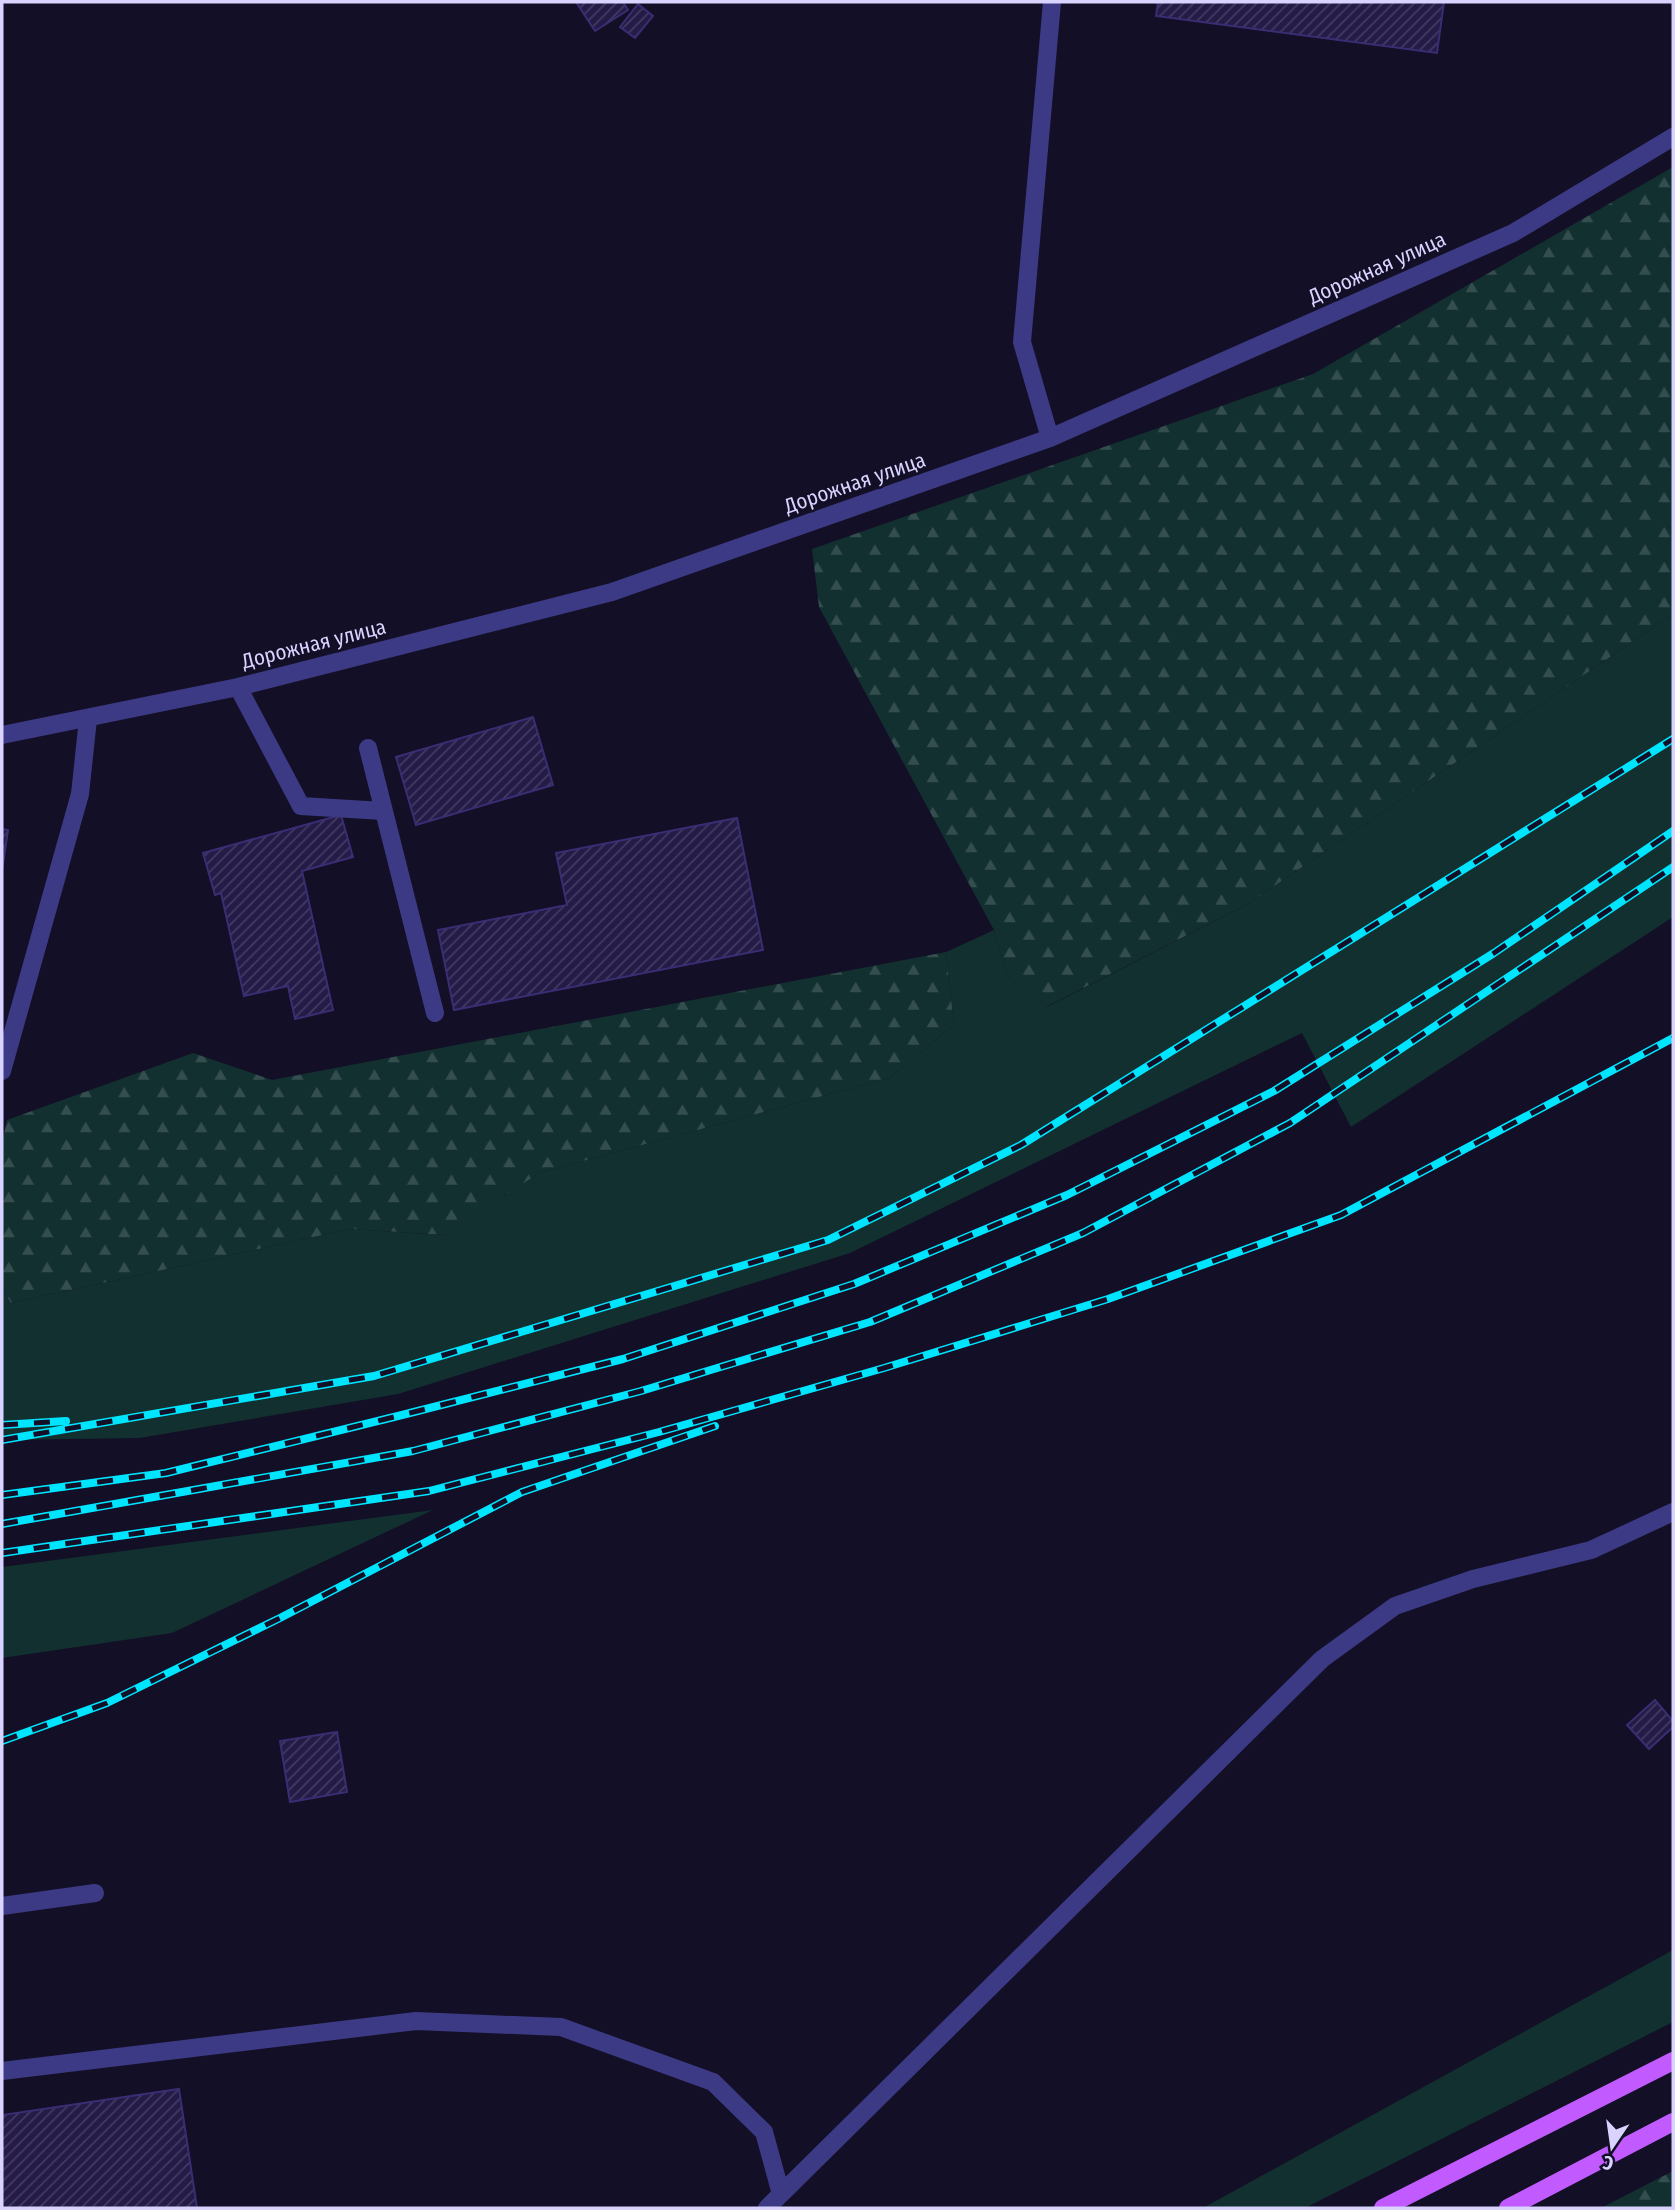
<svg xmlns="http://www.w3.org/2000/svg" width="1675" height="2210" viewBox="0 0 1675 2210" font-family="'Fira Sans Condensed',sans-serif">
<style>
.green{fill:#12302f}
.forest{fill:url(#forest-firs)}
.building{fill:url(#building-hatch);stroke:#3b2d73;stroke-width:2}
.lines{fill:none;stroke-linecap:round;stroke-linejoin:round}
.minor{stroke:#3d3a85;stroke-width:18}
.major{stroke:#c25bff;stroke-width:18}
.rail-casing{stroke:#00e5ff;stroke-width:8}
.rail{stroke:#130f26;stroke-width:5;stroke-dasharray:16;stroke-linecap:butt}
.labels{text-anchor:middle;stroke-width:5;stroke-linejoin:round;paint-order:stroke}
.street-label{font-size:21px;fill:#d9d4ff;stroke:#130f26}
</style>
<defs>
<pattern id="forest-firs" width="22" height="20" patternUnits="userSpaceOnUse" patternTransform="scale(1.75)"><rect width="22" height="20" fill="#12302f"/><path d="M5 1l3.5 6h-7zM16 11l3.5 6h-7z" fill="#344d4e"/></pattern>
<pattern id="building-hatch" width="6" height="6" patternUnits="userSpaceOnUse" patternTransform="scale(1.75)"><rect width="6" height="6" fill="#241b47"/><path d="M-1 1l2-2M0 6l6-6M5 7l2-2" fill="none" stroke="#433b63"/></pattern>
</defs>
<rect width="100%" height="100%" fill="#130f26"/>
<!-- green -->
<path class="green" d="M 1673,614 L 1673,917 L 1351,1127 L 1302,1033 L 850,1253 L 398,1394 L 140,1438 L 2,1440 L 2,1289 L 11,1303 L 350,1229 L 445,1235 L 539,1173 L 889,1078 L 954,1025 L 946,952 L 994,930 L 1007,976 L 1047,1007 L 1248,904 Z
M 433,1510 L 172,1633 L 2,1658 L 2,1567 Z
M 1673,1950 L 1673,2022 L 1305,2208 L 1203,2208 Z"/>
<!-- forest -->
<path class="forest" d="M 1673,167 L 1673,614 L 1248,904 L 1046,1007 L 1007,976 L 994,930 L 819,607 L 812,549 L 1313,374 Z
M 946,952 L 954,1025 L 889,1078 L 539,1173 L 446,1235 L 350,1229 L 11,1303 L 2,1289 L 2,1143 L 7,1120 L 193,1053 L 272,1080 Z
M 1673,2171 L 1673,2208 L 1601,2208 Z"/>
<!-- building -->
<path class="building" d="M 576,2 L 623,2 L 628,10 L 595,31 Z
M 1158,2 L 1444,2 L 1437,53 L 1156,16 Z
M 638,4 L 653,16 L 635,38 L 620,27 Z
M 533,717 L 553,785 L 416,825 L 396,757 Z
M 341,815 L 353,857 L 302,871 L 333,1010 L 295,1019 L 288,986 L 244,996 L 221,893 L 215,895 L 203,853 Z
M 737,818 L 763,950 L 454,1010 L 438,930 L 567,905 L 556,853 Z
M 2,829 L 8,830 L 2,871 Z
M 1655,1700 L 1673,1721 L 1673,1727 L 1649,1749 L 1627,1725 Z
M 337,1732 L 347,1792 L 290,1802 L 280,1741 Z
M 179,2089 L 197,2208 L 2,2208 L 2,2115 Z"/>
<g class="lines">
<!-- minor -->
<path class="minor" d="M 1050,438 L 1022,342 L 1052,2
M 238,687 L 301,806 L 383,811
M 2,735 L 238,687 L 612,592 L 1050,438 L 1513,233 L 1673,137
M 368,748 L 435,1013
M 2,1071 L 80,794 L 88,719
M 2,1906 L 95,1893
M 2,2071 L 416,2021 L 561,2027 L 713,2082 L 764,2132 L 781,2194 L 767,2208
M 781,2194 L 1322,1659 L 1395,1606 L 1473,1579 L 1591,1550 L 1673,1512"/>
<!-- major -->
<path class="major" d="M 1383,2208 L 1673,2061
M 1508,2208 L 1673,2122"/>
<!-- rail casing -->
<g class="rail-casing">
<path id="rail" d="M 2,1425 L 66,1421
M 2,1440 L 374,1376 L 828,1240 L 1021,1145 L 1673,739
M 2,1495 L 166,1473 L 398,1416 L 623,1359 L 854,1284 L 1067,1195 L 1274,1091 L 1494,953 L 1673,831
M 2,1524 L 413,1451 L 641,1391 L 870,1322 L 1083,1233 L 1290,1123 L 1673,867
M 2,1553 L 429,1491 L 659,1432 L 884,1368 L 1108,1299 L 1341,1215 L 1673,1038
M 2,1741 L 107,1703 L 280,1618 L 522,1492 L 715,1426"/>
</g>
<!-- rail -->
<use href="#rail" class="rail"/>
</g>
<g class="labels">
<!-- street labels -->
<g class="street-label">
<text transform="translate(1377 268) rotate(-24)" y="7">Дорожная улица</text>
<text transform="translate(855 483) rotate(-19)" y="7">Дорожная улица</text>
<text transform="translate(314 644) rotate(-14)" y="7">Дорожная улица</text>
</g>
</g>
<!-- border -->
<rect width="1675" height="2210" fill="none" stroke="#d9d4ff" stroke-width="7"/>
<!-- north arrow -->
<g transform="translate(1612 2147) rotate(193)" stroke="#130f26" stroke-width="5" paint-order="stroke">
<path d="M0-5L12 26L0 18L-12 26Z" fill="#d9d4ff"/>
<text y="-10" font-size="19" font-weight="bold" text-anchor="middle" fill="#d9d4ff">С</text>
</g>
</svg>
